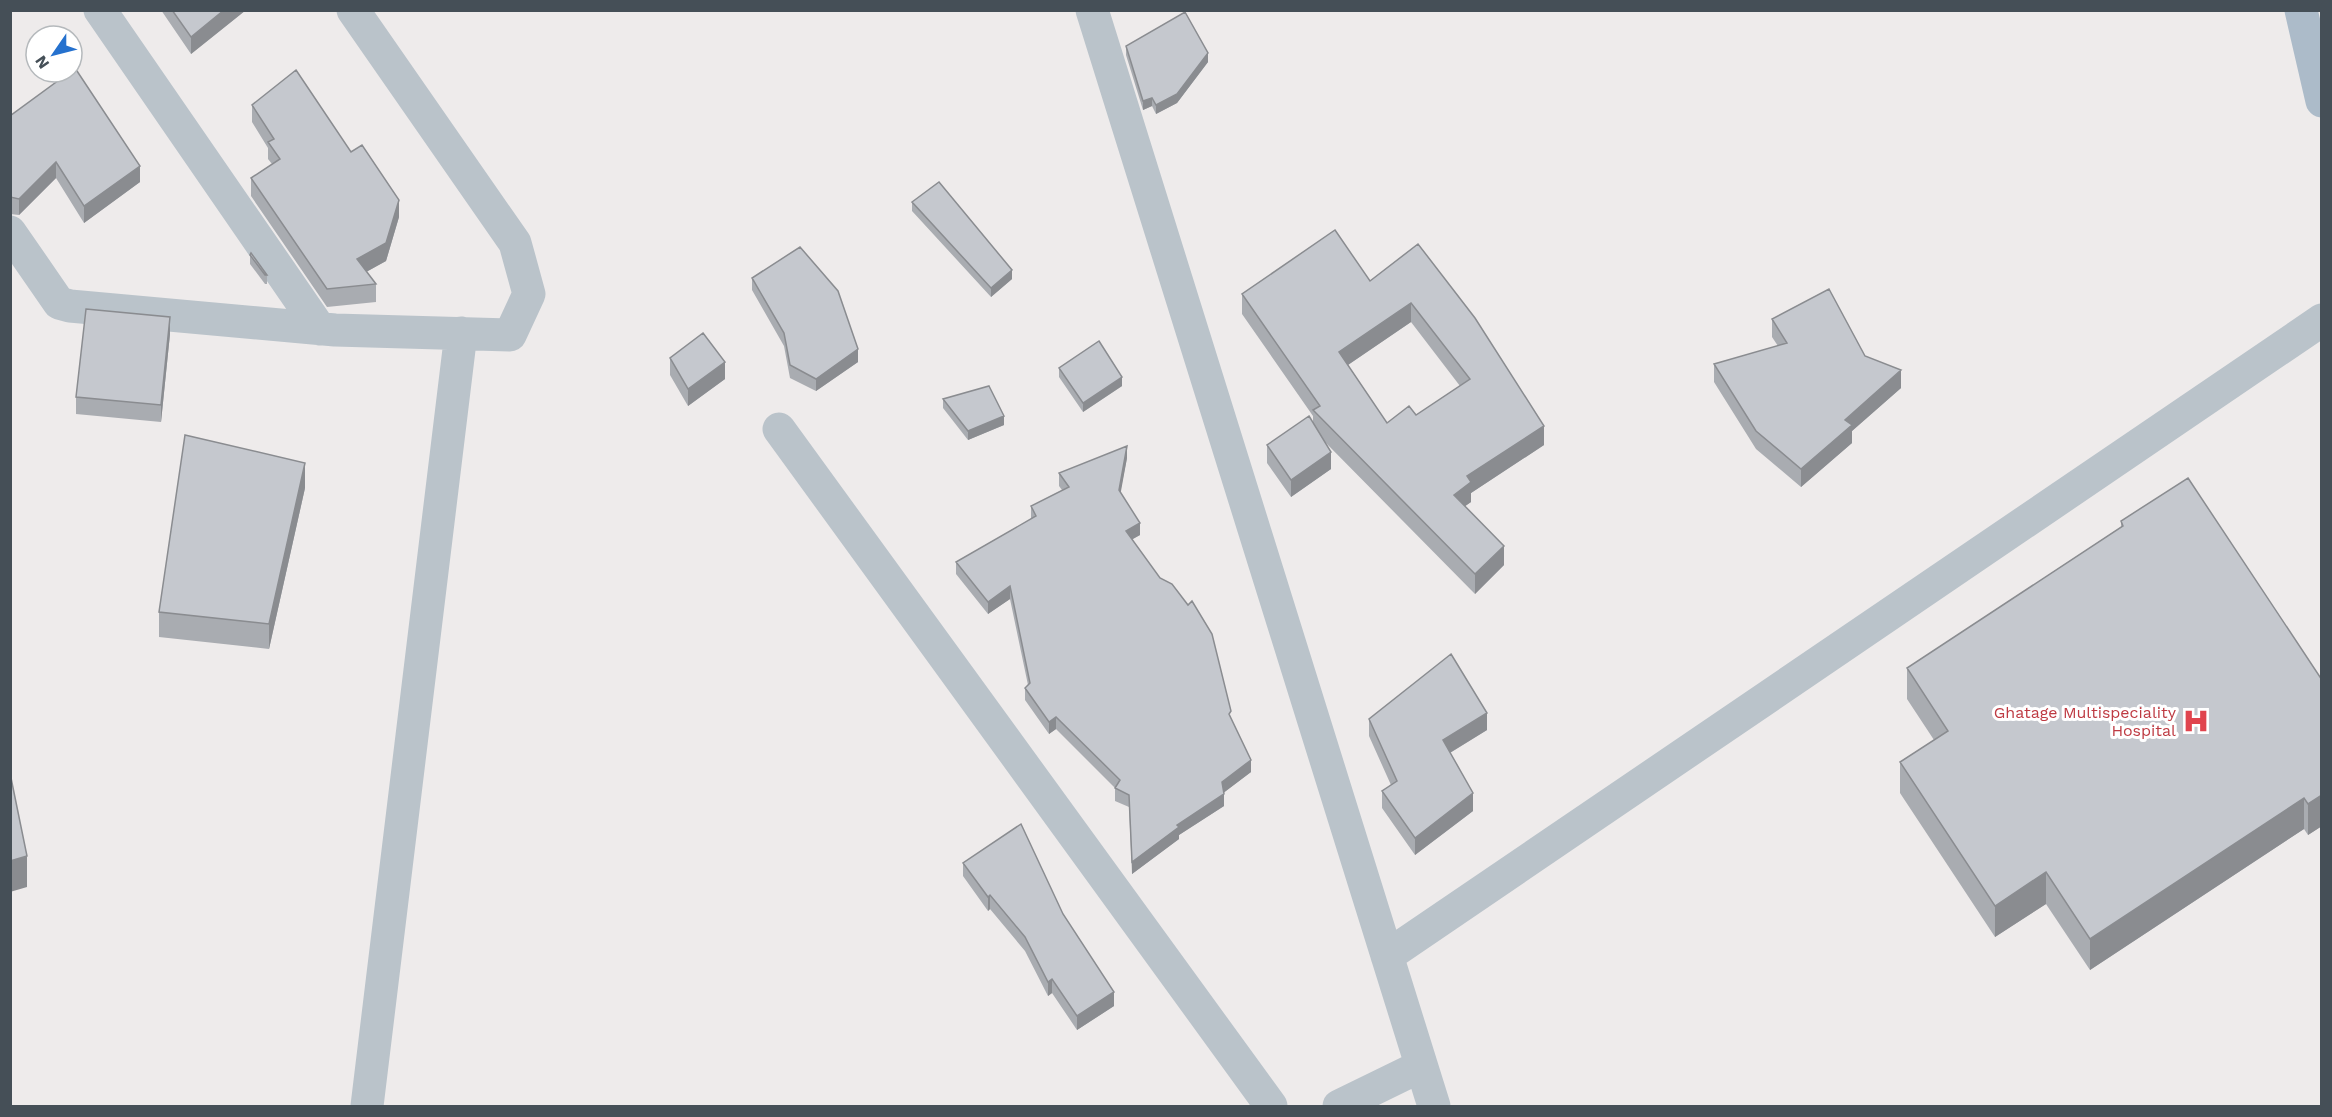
<svg xmlns="http://www.w3.org/2000/svg" width="2332" height="1117" viewBox="0 0 2332 1117" font-family="'Work Sans',sans-serif">
<style>
.lines{fill:none;stroke-linecap:round;stroke-linejoin:round}
.street{stroke:#bac3ca;stroke-width:33}
.primary{stroke:#acbbc9;stroke-width:33}
.wall{fill:#a9acb1;fill-rule:evenodd}
.shaded-wall{fill:#8a8c90}
.building{fill:#c5c8ce;stroke:#8a8c90;stroke-width:1.5;fill-rule:evenodd}
.labels{text-anchor:middle;stroke-width:6;stroke-linejoin:round;paint-order:stroke}
.health-label{font-size:16px;fill:#be3a42;stroke:#fff;text-anchor:end}
</style>
<rect width="100%" height="100%" fill="#eeebeb"/>
<g class="lines">
<!-- street -->
<path class="street" d="M 100,10 L 320,329
M 1092,10 L 1434,1106
M 10,232 L 59,303 L 70,306 L 335,330 L 510,335 L 529,294 L 515,243 L 353,10
M 779,429 L 1271,1106
M 1387,956 L 2322,320
M 367,1106 L 461,333
M 1339,1106 L 1421,1066"/>
<!-- primary -->
<path class="primary" d="M 2301,10 L 2322,101"/>
</g>
<!-- wall -->
<path class="wall" d="M 161,10 L 246,10 L 191,54 Z
M 1126,46 L 1208,62 L 1177,103 L 1156,114 L 1152,106 L 1143,110 L 1126,55 Z
M 252,105 L 351,152 L 399,217 L 386,261 L 366,272 L 376,284 L 376,302 L 327,307 L 251,196 L 251,178 L 272,164 L 268,159 L 268,148 L 252,122 Z
M 10,116 L 140,182 L 84,223 L 56,178 L 19,215 L 10,214 Z
M 912,202 L 1012,279 L 991,297 L 912,211 Z
M 1418,244 L 1544,445 L 1471,493 L 1471,502 L 1465,506 L 1504,565 L 1475,594 L 1324,441 L 1331,469 L 1291,497 L 1267,463 L 1267,445 L 1313,423 L 1313,416 L 1242,314 L 1242,294 L 1370,281 ZM 1411,322 L 1460,386 L 1416,415 L 1387,423 L 1348,365 Z
M 250,255 L 267,275 L 267,284 L 265,284 L 250,264 Z
M 752,278 L 858,362 L 816,391 L 790,378 L 784,346 L 752,290 Z
M 1772,319 L 1865,356 L 1901,388 L 1852,431 L 1852,443 L 1801,487 L 1756,449 L 1714,382 L 1714,364 L 1778,346 L 1772,337 Z
M 170,334 L 161,422 L 76,414 L 76,397 Z
M 670,358 L 725,379 L 688,406 L 670,375 Z
M 1059,368 L 1122,386 L 1083,412 L 1059,377 Z
M 943,399 L 1004,425 L 968,440 L 943,408 Z
M 1127,458 L 1120,493 L 1140,535 L 1132,539 L 1231,718 L 1251,772 L 1223,793 L 1224,806 L 1179,835 L 1179,839 L 1132,874 L 1129,807 L 1115,801 L 1115,788 L 1056,729 L 1049,734 L 1025,700 L 1025,688 L 1028,685 L 1010,599 L 988,614 L 956,574 L 956,562 L 1031,519 L 1031,506 L 1062,490 L 1059,486 L 1059,473 Z
M 305,488 L 269,649 L 159,637 L 159,612 Z
M 2121,521 L 2322,680 L 2322,826 L 2308,835 L 2304,829 L 2090,970 L 2046,904 L 1995,937 L 1900,793 L 1900,762 L 1934,740 L 1907,699 L 1907,668 L 2121,527 Z
M 1369,719 L 1487,730 L 1450,753 L 1473,811 L 1415,855 L 1382,808 L 1382,791 L 1391,785 L 1369,736 Z
M 963,863 L 1063,914 L 1114,1006 L 1077,1030 L 1052,993 L 1048,996 L 1025,951 L 990,909 L 988,911 L 963,876 Z"/>
<!-- shaded-wall -->
<path class="shaded-wall" d="M 224,10 L 246,10 L 191,54 L 191,37 Z
M 1208,53 L 1208,62 L 1177,103 L 1156,114 L 1156,105 Z
M 1152,98 L 1152,106 L 1143,110 L 1143,101 Z
M 56,162 L 56,178 L 19,215 L 19,199 Z
M 140,166 L 140,182 L 84,223 L 84,206 Z
M 399,200 L 399,217 L 386,261 L 357,277 L 357,259 Z
M 1012,270 L 1012,279 L 991,297 L 991,288 Z
M 1411,303 L 1411,322 L 1339,371 L 1339,352 Z
M 170,317 L 170,334 L 161,422 L 161,405 Z
M 858,349 L 858,362 L 816,391 L 816,379 Z
M 725,362 L 725,379 L 688,406 L 688,389 Z
M 1901,370 L 1901,388 L 1852,431 L 1852,443 L 1801,487 L 1801,469 L 1845,420 Z
M 1122,377 L 1122,386 L 1083,412 L 1083,403 Z
M 1004,416 L 1004,425 L 968,440 L 968,431 Z
M 1544,426 L 1544,445 L 1471,493 L 1471,502 L 1454,514 L 1454,495 L 1467,476 Z
M 1127,446 L 1127,458 L 1119,502 L 1119,490 Z
M 1331,452 L 1331,469 L 1291,497 L 1291,480 Z
M 305,463 L 305,488 L 269,649 L 269,624 Z
M 1140,523 L 1140,535 L 1126,543 L 1126,531 Z
M 1504,546 L 1504,565 L 1475,594 L 1475,574 Z
M 1010,586 L 1010,599 L 988,614 L 988,602 Z
M 1487,713 L 1487,730 L 1443,757 L 1443,740 Z
M 1056,717 L 1056,729 L 1049,734 L 1049,722 Z
M 1251,760 L 1251,772 L 1222,794 L 1222,782 Z
M 1473,793 L 1473,811 L 1415,855 L 1415,838 Z
M 1224,794 L 1224,806 L 1179,835 L 1179,839 L 1132,874 L 1132,862 L 1177,825 Z
M 2322,795 L 2322,826 L 2308,835 L 2308,804 Z
M 2304,798 L 2304,829 L 2090,970 L 2090,939 Z
M 27,856 L 27,887 L 10,892 L 10,861 Z
M 2046,872 L 2046,904 L 1995,937 L 1995,906 Z
M 990,895 L 990,909 L 988,911 L 988,897 Z
M 1052,979 L 1052,993 L 1048,996 L 1048,982 Z
M 1114,992 L 1114,1006 L 1077,1030 L 1077,1016 Z"/>
<!-- building -->
<path class="building" d="M 172,10 L 224,10 L 191,37 Z
M 1185,12 L 1208,53 L 1177,94 L 1156,105 L 1152,98 L 1143,101 L 1126,46 Z
M 75,68 L 140,166 L 84,206 L 56,162 L 19,199 L 10,197 L 10,116 L 70,72 L 72,72 L 72,70 Z
M 296,70 L 351,152 L 362,145 L 399,200 L 386,243 L 357,259 L 376,284 L 327,289 L 251,178 L 280,159 L 268,142 L 274,139 L 252,105 Z
M 939,182 L 1012,270 L 991,288 L 912,202 Z
M 1335,230 L 1370,281 L 1418,244 L 1475,318 L 1544,426 L 1467,476 L 1471,482 L 1454,495 L 1504,546 L 1475,574 L 1313,410 L 1320,406 L 1242,294 ZM 1411,303 L 1470,379 L 1416,415 L 1409,406 L 1387,423 L 1339,352 Z
M 800,247 L 838,291 L 858,349 L 816,379 L 790,365 L 784,333 L 752,278 Z
M 251,253 L 267,275 L 265,275 L 250,255 Z
M 1829,289 L 1865,356 L 1901,370 L 1845,420 L 1852,425 L 1801,469 L 1756,431 L 1714,364 L 1787,343 L 1772,319 Z
M 86,309 L 170,317 L 161,405 L 76,397 Z
M 703,333 L 725,362 L 688,389 L 670,358 Z
M 1099,341 L 1122,377 L 1083,403 L 1059,368 Z
M 989,386 L 1004,416 L 968,431 L 943,399 Z
M 1309,416 L 1331,452 L 1291,480 L 1267,445 Z
M 185,435 L 305,463 L 269,624 L 159,612 Z
M 1127,446 L 1119,490 L 1140,523 L 1126,531 L 1160,578 L 1172,584 L 1188,605 L 1192,601 L 1212,634 L 1231,711 L 1229,714 L 1251,760 L 1222,782 L 1224,794 L 1177,825 L 1179,827 L 1132,862 L 1129,795 L 1115,788 L 1120,780 L 1056,717 L 1049,722 L 1025,688 L 1030,683 L 1010,586 L 988,602 L 956,562 L 1036,516 L 1031,506 L 1069,487 L 1059,473 Z
M 2188,478 L 2322,680 L 2322,795 L 2308,804 L 2304,798 L 2090,939 L 2046,872 L 1995,906 L 1900,762 L 1948,731 L 1907,668 L 2123,526 L 2121,521 Z
M 1451,654 L 1487,713 L 1443,740 L 1473,793 L 1415,838 L 1382,791 L 1397,781 L 1369,719 Z
M 10,773 L 27,856 L 10,861 Z
M 1021,824 L 1063,914 L 1114,992 L 1077,1016 L 1052,979 L 1048,982 L 1025,937 L 990,895 L 988,897 L 963,863 Z"/>
<!-- icons -->
<defs>
<g id="hospital-bare" transform="scale(2.07)"><path d="M-5-5h3v3.5h4V-5h3V5h-3V1.5h-4V5h-3Z" fill="#e0444e" stroke="#fff" stroke-width="2.5" paint-order="stroke"/></g>
</defs>
<g fill-rule="evenodd">
<use href="#hospital-bare" x="2196" y="721"/>
</g>
<g class="labels">
<!-- health labels -->
<g class="health-label">
<text x="2176" y="718">Ghatage Multispeciality<tspan x="2176" dy="18">Hospital</tspan></text>
</g>
</g>
<!-- border -->
<rect width="2332" height="1117" fill="none" stroke="#454f57" stroke-width="24"/>
<!-- north arrow -->
<g transform="translate(54 54) rotate(235)"><circle r="28" fill="#ffffff" stroke="#b5b9bc" stroke-width="1.5"/>
<path d="M0-4.5L10 22L0 15L-10 22Z" fill="#2571ce"/>
<text y="-9" font-size="16" font-weight="bold" text-anchor="middle" fill="#454f57">N</text>
</g>
</svg>
